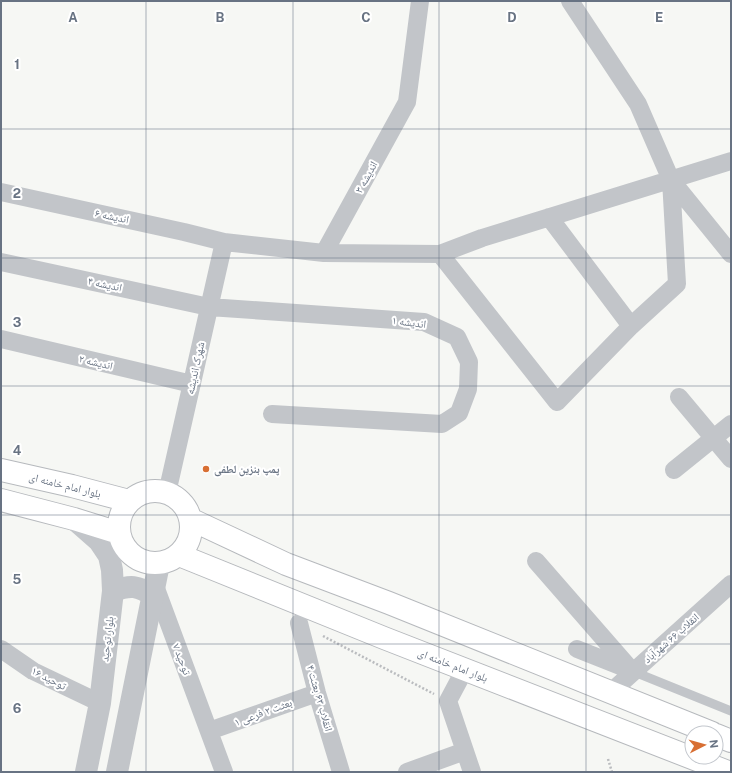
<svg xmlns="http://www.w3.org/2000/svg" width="732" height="773" viewBox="0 0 732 773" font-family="'Public Sans','Noto Naskh Arabic',sans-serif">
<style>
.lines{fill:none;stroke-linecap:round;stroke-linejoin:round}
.primary-casing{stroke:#b6b9bd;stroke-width:24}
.path{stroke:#babcbf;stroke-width:2.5;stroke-dasharray:2 2;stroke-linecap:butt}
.service{stroke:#c2c5c9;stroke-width:9}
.minor{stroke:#c2c5c9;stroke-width:18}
.tertiary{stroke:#c2c5c9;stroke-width:22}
.primary{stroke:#fff;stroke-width:22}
.grid{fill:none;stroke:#687383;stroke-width:1;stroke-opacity:0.55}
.poi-dot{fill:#d86f33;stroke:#fff;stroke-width:1.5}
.labels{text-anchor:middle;stroke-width:4;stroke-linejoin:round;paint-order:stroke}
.street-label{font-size:11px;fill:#687383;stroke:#fff}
.poi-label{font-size:11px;font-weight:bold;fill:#687383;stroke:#fff;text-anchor:start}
.grid-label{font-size:13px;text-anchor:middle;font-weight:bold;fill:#687383;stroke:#fff;stroke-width:4;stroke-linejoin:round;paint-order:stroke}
</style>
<rect width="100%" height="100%" fill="#f6f7f4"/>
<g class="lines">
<!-- primary casing -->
<g class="primary-casing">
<path id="primary" d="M 1,470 L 72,486 L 129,501
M119 527a36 36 0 1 1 72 0a36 36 0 1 1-72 0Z
M 1,500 L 74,519 L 119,533
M 190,519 L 286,564 L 389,603 L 712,733
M 179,555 L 384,638 L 728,772
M 716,735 L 731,741"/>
</g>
<!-- path -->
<path class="path" d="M 323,636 L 434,694
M 608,759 L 612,772"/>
<!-- service -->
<path class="service" d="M 632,671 L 731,711"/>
<!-- minor -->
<path class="minor" d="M 570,1 L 638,104 L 671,180 L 731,254
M 1,192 L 184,232 L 224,242 L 324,253 L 407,102 L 420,1
M 549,217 L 631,326
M 324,253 L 440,254 L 482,238 L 731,161
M 440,254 L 557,402 L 631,326 L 677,284 L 671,180
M 1,262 L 209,307 L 424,322 L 457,337 L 469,362 L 468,389 L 459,413 L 442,424 L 272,414
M 1,339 L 192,384
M 679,397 L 731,459
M 674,470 L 731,424
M 167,493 L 224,242
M 536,561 L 632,671
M 155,586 L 224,772
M 299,623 L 317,693 L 341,772
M 1,649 L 33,671 L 100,703
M 577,649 L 630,670
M 465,669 L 448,701 L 472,772
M 611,692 L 731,584
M 209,731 L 317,693
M 407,772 L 465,751"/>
<!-- tertiary -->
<path class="tertiary" d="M 74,519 L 99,541 L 109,556 L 112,570 L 113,591 L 100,703 L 86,772
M 113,591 C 130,585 138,585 153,596
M 117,772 L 159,564"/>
<!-- primary -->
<use href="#primary" class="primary"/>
</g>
<!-- grid -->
<path class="grid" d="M 146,1 L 146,772M 293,1 L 293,772M 439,1 L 439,772M 586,1 L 586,772M 1,129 L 731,129M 1,258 L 731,258M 1,386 L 731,386M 1,515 L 731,515M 1,644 L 731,644"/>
<!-- markers -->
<circle class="poi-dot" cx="206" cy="469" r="4"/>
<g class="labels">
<!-- street labels -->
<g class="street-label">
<text transform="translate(366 177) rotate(-61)" y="4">اندیشه ۳</text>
<text transform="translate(112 216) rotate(12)" y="4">اندیشه ۶</text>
<text transform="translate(105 284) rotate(12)" y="4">اندیشه ۴</text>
<text transform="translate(409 322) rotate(7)" y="4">اندیشه ۱</text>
<text transform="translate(96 362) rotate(13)" y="4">اندیشه ۲</text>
<text transform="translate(195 368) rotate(-78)" y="4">شهرک اندیشه</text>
<text transform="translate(65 485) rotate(14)" y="4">بلوار امام خامنه ای</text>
<text transform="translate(671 638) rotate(-41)" y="4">انقلاب ۶۶ شهرآباد</text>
<text transform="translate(107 639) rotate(-83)" y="4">بلوار توحید</text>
<text transform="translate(182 659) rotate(69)" y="4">توحید ۷</text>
<text transform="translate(453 665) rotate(21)" y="4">بلوار امام خامنه ای</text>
<text transform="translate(49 678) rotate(27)" y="4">توحید ۱۶</text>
<text transform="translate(320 698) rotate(74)" y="4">انقلاب ۶۳ بعثت ۴</text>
<text transform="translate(263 712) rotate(-20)" y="4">بعثت ۲ فرعی ۱</text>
</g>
<!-- poi labels -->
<g class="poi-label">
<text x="214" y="473">پمپ بنزین لطفی</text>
</g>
</g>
<g class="grid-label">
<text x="73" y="22">A</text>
<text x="220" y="22">B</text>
<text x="366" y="22">C</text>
<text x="512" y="22">D</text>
<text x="659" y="22">E</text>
<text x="17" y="69">1</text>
<text x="17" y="198">2</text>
<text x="17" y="327">3</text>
<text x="17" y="455">4</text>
<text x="17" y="584">5</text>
<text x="17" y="713">6</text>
</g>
<!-- border -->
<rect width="732" height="773" fill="none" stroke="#687383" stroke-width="4"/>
<!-- north arrow -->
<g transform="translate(704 745) rotate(84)"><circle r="19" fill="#ffffff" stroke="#c3c7cd"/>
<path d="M0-3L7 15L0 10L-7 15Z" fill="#d86f33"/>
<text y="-6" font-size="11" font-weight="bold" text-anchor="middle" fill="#687383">N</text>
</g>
</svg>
